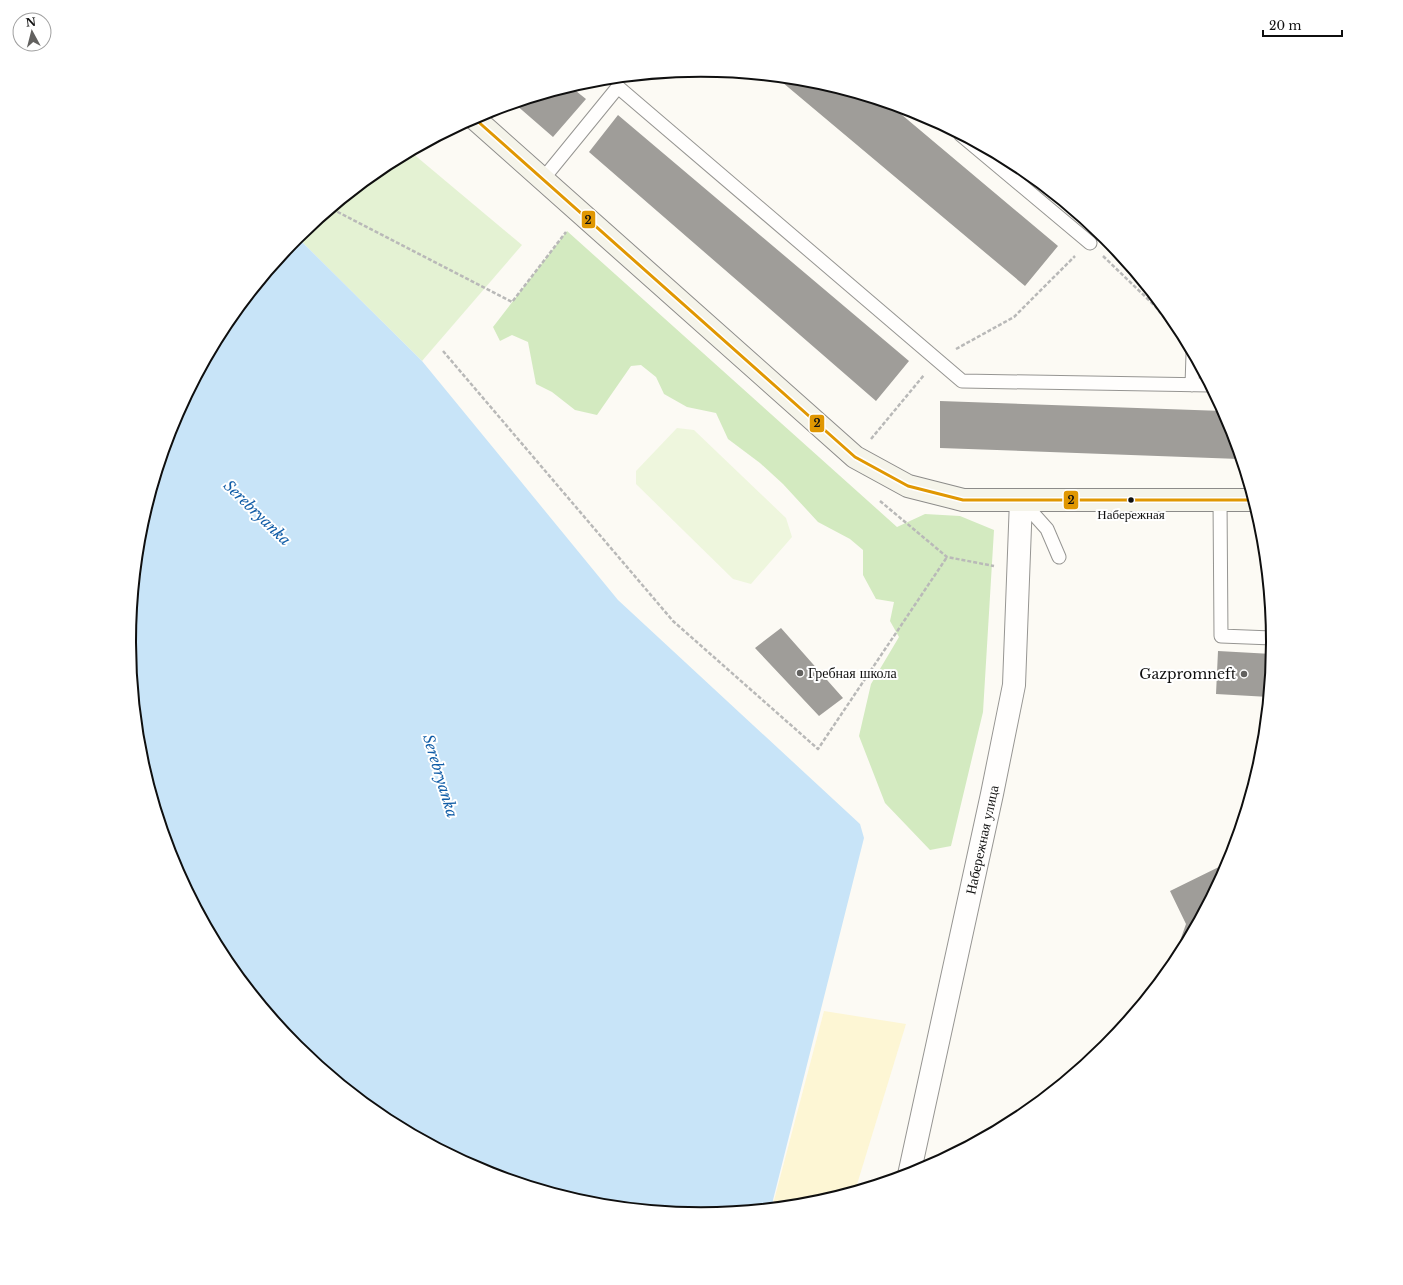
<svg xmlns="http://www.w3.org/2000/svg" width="1403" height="1285" viewBox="0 0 1403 1285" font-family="'Libre Baskerville',serif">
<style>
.green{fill:#e4f2d3}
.forest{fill:#d3eac0}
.sand{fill:#fdf6d4}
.pitch{fill:#eef6dd}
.water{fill:#c8e4f8}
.building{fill:#9f9d99}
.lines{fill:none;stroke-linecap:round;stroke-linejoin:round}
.lane-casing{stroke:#969592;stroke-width:15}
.street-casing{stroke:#969592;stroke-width:24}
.secondary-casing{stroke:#8c8b89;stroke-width:24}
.path{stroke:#b9b9b8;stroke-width:2.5;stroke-dasharray:4 2;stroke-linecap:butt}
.lane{stroke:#fffefd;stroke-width:13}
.street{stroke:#fffefd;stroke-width:22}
.secondary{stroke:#f5f4ea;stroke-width:22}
.bus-1-casing{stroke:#fff;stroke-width:6}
.bus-1{stroke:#e09702;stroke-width:3}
.bus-dot{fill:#0f0f0f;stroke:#fff;stroke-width:1.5}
.poi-dot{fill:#62615f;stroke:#fff;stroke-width:1.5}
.labels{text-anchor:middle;stroke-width:4;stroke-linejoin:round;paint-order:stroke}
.bus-label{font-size:13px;fill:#0f0f0f;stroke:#fff}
.poi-label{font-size:14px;fill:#0f0f0f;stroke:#fff;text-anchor:start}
.street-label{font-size:14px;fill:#0f0f0f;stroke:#fff}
.water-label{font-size:15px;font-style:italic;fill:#115da7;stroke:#fff}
.rim{fill:none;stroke:#0f0f0f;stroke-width:2}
.line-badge{stroke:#fff;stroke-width:1.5}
.pale-badge-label{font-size:11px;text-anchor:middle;font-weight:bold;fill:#111}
</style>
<rect width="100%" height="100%" fill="#fcfaf4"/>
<!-- green -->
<path class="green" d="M 411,152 L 522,245 L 422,361 L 297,237 L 384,166 Z"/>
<!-- forest -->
<path class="forest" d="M 567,231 L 897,527 L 925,514 L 960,516 L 994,530 L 983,712 L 951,846 L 930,850 L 885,803 L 859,736 L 871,684 L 899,637 L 890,621 L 894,602 L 876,599 L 863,575 L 863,550 L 850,539 L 818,522 L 783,484 L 760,463 L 728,439 L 716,413 L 687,407 L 664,394 L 656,377 L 641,365 L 631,366 L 597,415 L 575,410 L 552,392 L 536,384 L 528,342 L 512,335 L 500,341 L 493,327 Z"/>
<!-- sand -->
<path class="sand" d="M 824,1011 L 906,1024 L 855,1191 L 813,1204 L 772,1208 Z"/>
<!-- pitch -->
<path class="pitch" d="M 677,428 L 694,430 L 786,518 L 792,537 L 751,584 L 733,579 L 636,484 L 636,471 Z"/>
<!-- water -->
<path class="water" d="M 297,237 L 422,361 L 618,600 L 860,824 L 864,838 L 771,1208 L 701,1215 L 590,1204 L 482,1171 L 383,1118 L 297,1047 L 225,960 L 172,861 L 140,754 L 129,642 L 140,531 L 173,423 L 226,324 Z"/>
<!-- building -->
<path class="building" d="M 776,77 L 813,81 L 889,104 L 1058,246 L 1025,286 Z
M 571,87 L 586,99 L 553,137 L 515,104 Z
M 618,115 L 909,361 L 876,401 L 589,152 Z
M 940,401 L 1223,411 L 1231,424 L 1239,452 L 1239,459 L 940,448 Z
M 781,628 L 843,698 L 819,716 L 755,648 Z
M 1218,651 L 1273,654 L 1269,697 L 1216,694 Z
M 1231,861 L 1177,961 L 1170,969 L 1186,924 L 1170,891 Z"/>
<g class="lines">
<!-- lane casing -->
<g class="lane-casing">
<path id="lane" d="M 961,135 L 1090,243
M 543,179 L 618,87 L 962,381 L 1210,385
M 1192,385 L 1193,354
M 1220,499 L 1221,636 L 1274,638
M 1021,500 L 1047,529 L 1059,557"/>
</g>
<!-- street casing -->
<g class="street-casing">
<g id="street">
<path id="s1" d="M 909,1175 L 992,794 L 1014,685 L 1021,500"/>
</g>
</g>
<!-- secondary casing -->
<g class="secondary-casing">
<path id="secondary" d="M 474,118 L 855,457 L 908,486 L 963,500 L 1254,500"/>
</g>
<!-- path -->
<path class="path" d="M 332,209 L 512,302 L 566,232
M 1103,256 L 1155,306 L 1181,339
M 956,349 L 1014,317 L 1075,256
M 443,351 L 673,621 L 818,749 L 947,557
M 871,439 L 924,375
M 880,501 L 947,557 L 994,566"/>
<!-- lane -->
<use href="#lane" class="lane"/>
<!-- street -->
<use href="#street" class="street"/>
<!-- secondary -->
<use href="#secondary" class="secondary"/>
<!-- bus-1 casing -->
<g class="bus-1-casing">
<path id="bus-1" d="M 474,118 L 855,457 L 908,486 L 963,500 L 1254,500"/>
</g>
<!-- bus-1 -->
<use href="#bus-1" class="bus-1"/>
</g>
<!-- markers -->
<circle class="bus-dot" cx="1131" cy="500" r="3.5"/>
<g class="poi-dot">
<circle cx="800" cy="673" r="4"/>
<circle cx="1244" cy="674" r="4"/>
</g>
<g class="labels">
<!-- bus labels -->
<g class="bus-label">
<text x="1131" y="519">Набережная</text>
</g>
<!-- poi labels -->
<g class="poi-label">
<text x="808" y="678">Гребная школа</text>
<text x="1236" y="679" text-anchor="end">Gazpromneft</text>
</g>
<!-- street labels -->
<g class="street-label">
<text dy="5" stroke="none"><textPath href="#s1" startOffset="343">Набережная улица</textPath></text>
</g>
<!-- water labels -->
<g class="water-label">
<text transform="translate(257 513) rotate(44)" y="5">Serebryanka</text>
<text transform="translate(440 776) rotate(73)" y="5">Serebryanka</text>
</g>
</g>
<!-- crop -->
<path d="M0 0H1403V1285H0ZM136 642a565 565 0 1 1 1130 0a565 565 0 1 1-1130 0Z" fill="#fff" fill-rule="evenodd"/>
<path class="rim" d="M136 642a565 565 0 1 1 1130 0a565 565 0 1 1-1130 0Z"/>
<g class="line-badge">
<rect x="581" y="210" width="15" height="19" rx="4" fill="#e09702"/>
<rect x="809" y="414" width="16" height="19" rx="4" fill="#e09702"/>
<rect x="1063" y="490" width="16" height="20" rx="4" fill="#e09702"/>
</g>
<g class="pale-badge-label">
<text x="588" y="224">2</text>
<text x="817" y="427">2</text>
<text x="1071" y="504">2</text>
</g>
<!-- north arrow -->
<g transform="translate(32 32) rotate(353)"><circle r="19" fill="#ffffff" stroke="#9f9f9f"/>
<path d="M0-3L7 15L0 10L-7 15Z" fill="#62615f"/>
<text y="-6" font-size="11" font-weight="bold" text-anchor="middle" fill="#0f0f0f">N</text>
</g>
<!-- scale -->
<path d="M1263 30v6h79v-6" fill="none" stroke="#0f0f0f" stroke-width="2"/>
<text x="1269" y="30" font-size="12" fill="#0f0f0f" stroke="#ffffff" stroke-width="3" paint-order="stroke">20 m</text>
</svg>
